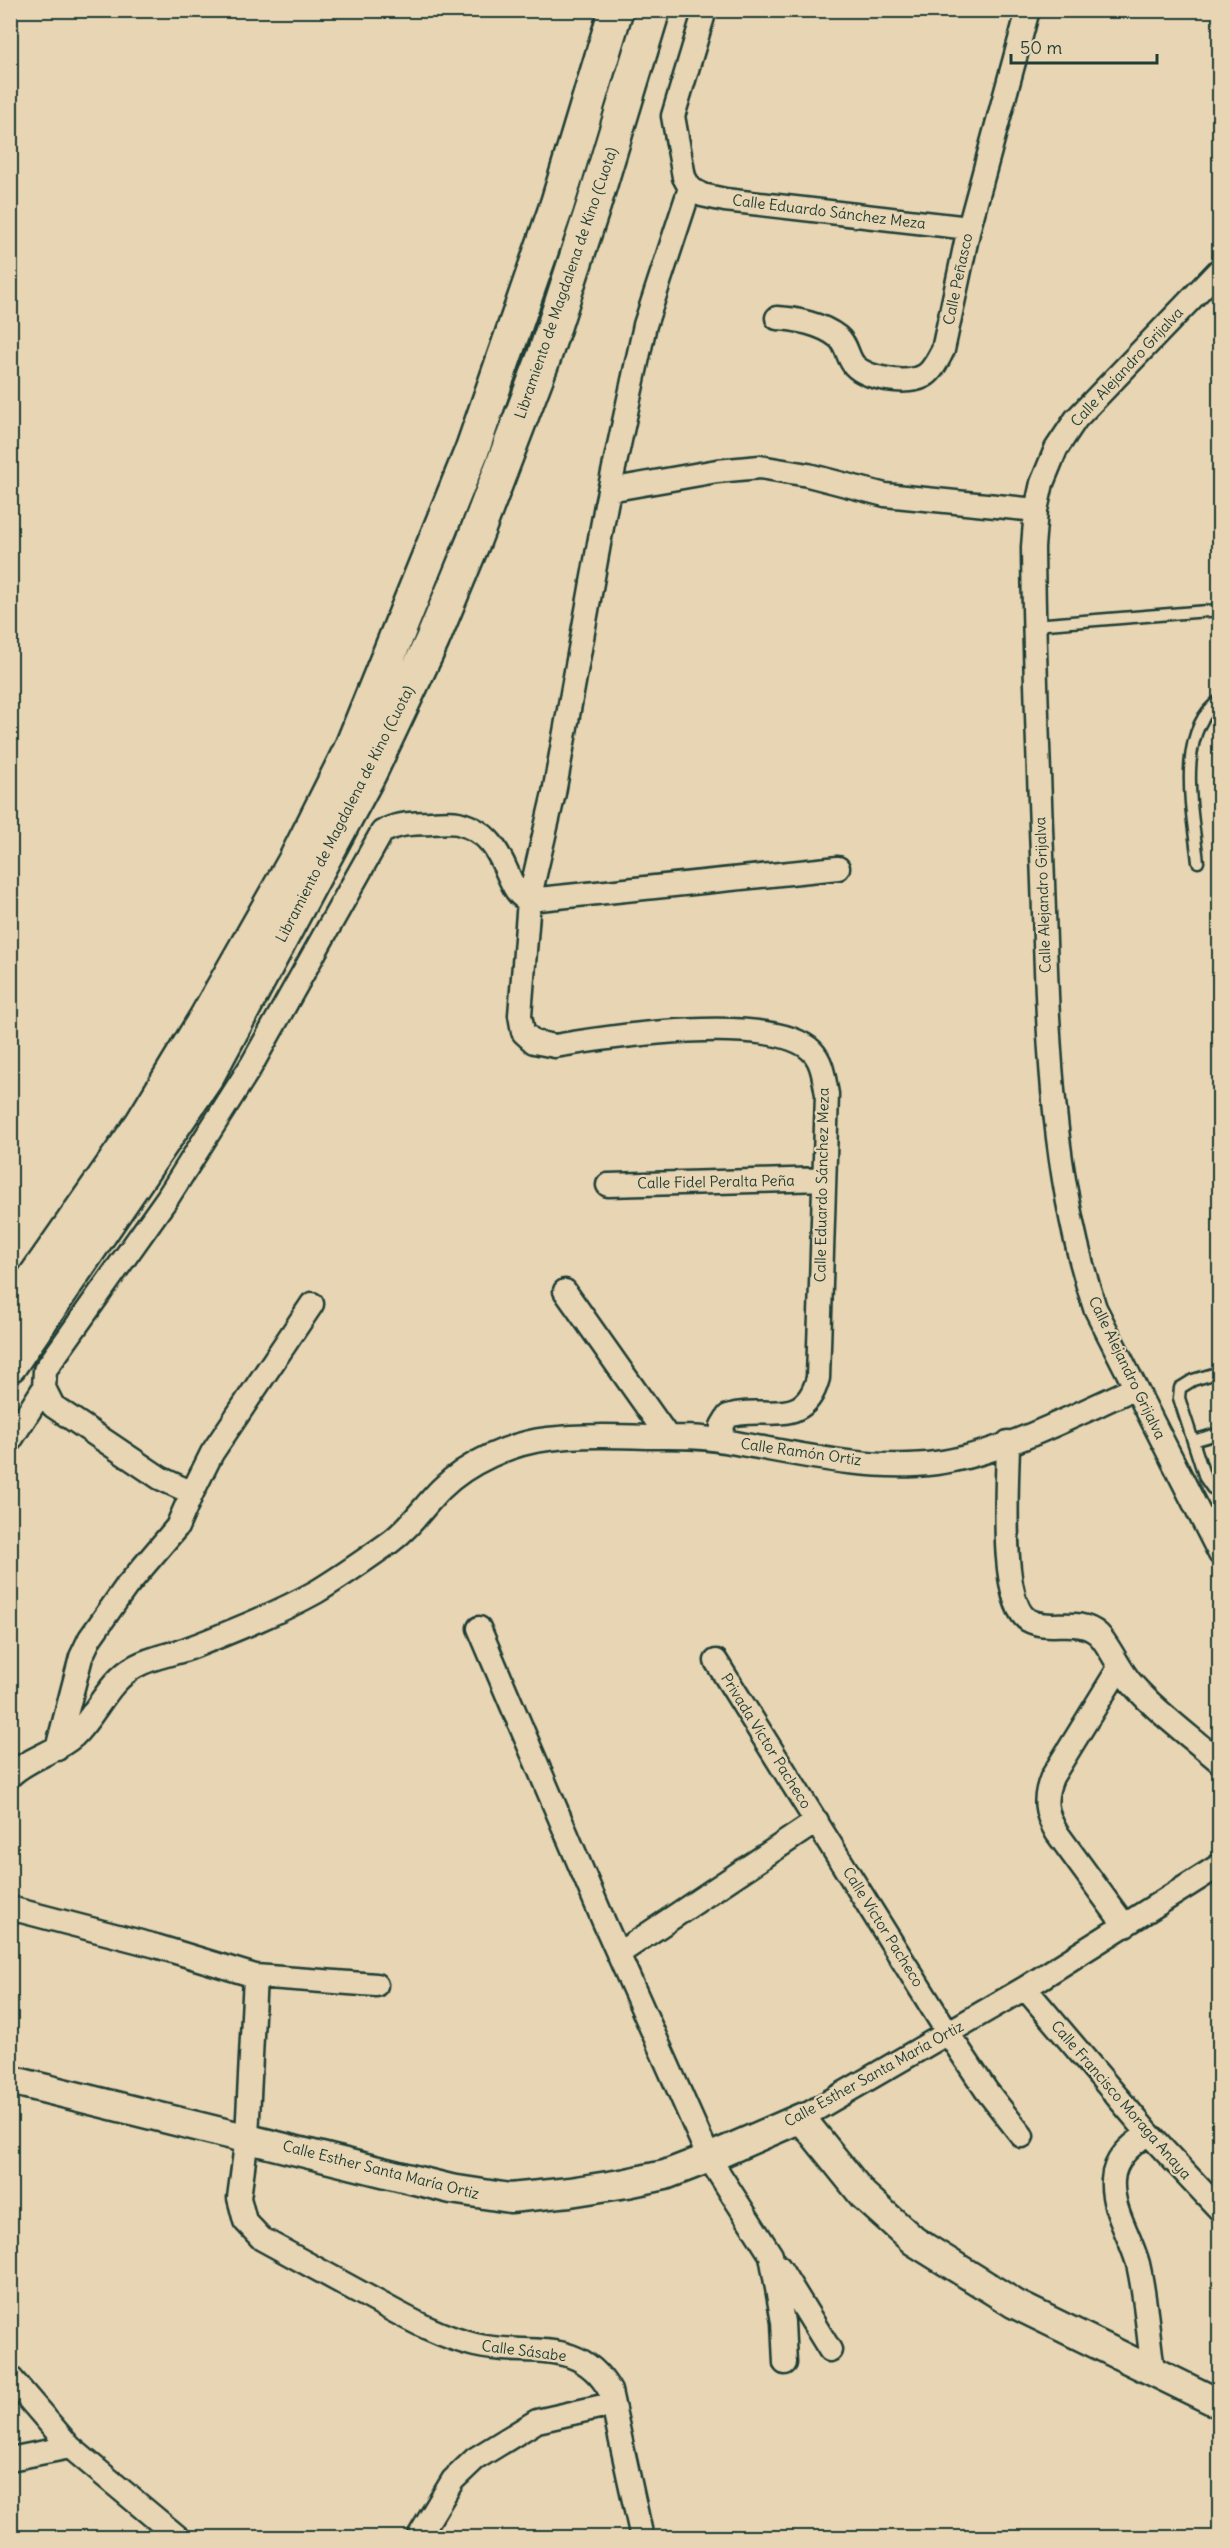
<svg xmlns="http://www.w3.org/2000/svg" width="1230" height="2548" viewBox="0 0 1230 2548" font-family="Delius,sans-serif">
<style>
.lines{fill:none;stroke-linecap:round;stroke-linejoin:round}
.service-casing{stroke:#1f3d34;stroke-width:15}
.minor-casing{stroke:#1f3d34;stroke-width:27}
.tertiary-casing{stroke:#1f3d34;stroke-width:33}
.motorway-casing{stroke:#1f3d34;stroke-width:38}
.service{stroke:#e8d5b3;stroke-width:10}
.minor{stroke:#e8d5b3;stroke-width:22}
.tertiary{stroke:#e8d5b3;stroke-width:28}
.motorway{stroke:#e8d5b3;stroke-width:33}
.labels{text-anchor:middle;stroke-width:4.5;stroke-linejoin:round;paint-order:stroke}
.street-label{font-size:15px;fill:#1f3d34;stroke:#e8d5b3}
</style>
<rect width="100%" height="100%" fill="#e8d5b3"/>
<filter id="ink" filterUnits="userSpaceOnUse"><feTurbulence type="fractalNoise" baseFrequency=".0167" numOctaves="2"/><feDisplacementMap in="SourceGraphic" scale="12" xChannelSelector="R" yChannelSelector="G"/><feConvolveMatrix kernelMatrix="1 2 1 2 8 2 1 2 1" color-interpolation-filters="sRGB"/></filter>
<g filter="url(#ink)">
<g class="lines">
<!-- service casing -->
<g class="service-casing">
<path id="service" d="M 1034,625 L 1220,610
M 1198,862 C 1193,815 1174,732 1220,700
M 1220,1372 L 1193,1380 L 1180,1388 L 1179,1398 L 1205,1478 L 1212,1488 L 1220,1492
M 1193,1441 L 1220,1433"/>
</g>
<!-- minor casing -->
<g class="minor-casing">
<path id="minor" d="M 705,10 L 673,116 L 684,177 L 690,188 L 702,195 L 725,200 L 969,228
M 690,188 L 645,325 L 606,505 L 554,793 L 529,900 L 520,1015 L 523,1032 L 534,1042 L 555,1046 C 608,1037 773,1012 812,1051 C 823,1062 824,1080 827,1094 L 818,1378 C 804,1431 764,1404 728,1416 L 722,1426 L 721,1440
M 1220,269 L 1076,419 L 1056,449 L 1042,483 L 1036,510 L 1033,547 C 1034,659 1039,770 1043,882 C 1048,1025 1049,1171 1095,1308 L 1220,1554
M 777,318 C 796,319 822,324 838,337 C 847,344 847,357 854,365 C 867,379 907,385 924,376 C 933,371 938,359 943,350 L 969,228 L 1028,10
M 609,490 L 717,471 L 760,467 L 808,475 L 885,495 L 1036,510
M 608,1185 L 824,1179
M 565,1291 L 668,1437
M 312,1304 L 212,1453 L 192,1493 L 160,1478 L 53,1406 L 44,1388 L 45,1370 L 168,1197 L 251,1066 L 382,832 C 398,823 412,824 431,823 C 439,823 450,821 458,823 C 511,836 503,894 529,900 L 838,868
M 10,1441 L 44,1388
M 1008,1442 C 1008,1476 998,1601 1028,1620 C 1049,1632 1078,1616 1098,1634 C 1109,1644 1120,1672 1134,1686 C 1159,1714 1191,1737 1220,1762
M 479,1628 L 604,1922 L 709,2158 L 771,2255 L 783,2322 L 785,2363
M 716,1661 L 948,2033 L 986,2090 L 1022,2136
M 1119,1668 L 1052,1777 C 1043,1799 1045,1813 1057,1833 L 1125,1926
M 57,1749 L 81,1657 L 90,1638 L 126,1587 L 177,1527 L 192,1493
M 10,1776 C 28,1758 55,1753 74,1736 C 96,1715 108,1681 136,1666 C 154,1656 176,1654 195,1646 C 235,1630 278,1613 316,1592 C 341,1577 365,1560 389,1543 C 410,1528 423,1507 441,1489 C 467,1463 511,1443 548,1439 C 581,1435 615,1436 648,1437 C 673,1437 699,1436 724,1441 C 790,1452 868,1472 936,1463 C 1002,1454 1074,1415 1135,1388
M 10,1908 L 156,1946 L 255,1976 L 247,2137 L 239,2198 L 245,2221 L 262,2239 C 302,2261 342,2283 383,2305 C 412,2321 442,2337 475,2345 C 526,2358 578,2334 610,2391 L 642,2538
M 618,1954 L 817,1821
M 255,1976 L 376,1985
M 1025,1988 L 1148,2133 L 1220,2210
M 801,2118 L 1025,1988 L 1220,1865
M 1148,2133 C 1132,2145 1114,2158 1113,2180 C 1111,2209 1131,2237 1138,2264 C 1146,2299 1148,2335 1153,2370
M 779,2267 L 830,2350
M 10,2377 L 70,2447 L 179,2538
M 10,2459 L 70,2447
M 418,2538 L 453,2480 L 475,2459 L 537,2421 L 612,2404"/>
</g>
<!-- tertiary casing -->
<g class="tertiary-casing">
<path id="tertiary" d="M 10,2080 L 451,2189 L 510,2198 L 570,2192 L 627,2183 L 665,2175 L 709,2158 L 801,2118 L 863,2195 L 914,2241 L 1015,2304 L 1220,2404"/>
</g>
<!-- motorway casing -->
<g class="motorway-casing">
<path id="motorway" d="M 10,1313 L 141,1125 L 206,1018 L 295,861 L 350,751 L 472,450 L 557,205 L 616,10
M 10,1365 L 206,1078 L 369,774 L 432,641 L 474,540 L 544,357 L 594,204 L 653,10"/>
</g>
<!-- service -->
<use href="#service" class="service"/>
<!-- minor -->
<use href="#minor" class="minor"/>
<!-- tertiary -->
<use href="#tertiary" class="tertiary"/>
<!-- motorway -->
<use href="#motorway" class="motorway"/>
</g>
</g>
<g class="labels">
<!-- street labels -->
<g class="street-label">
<text transform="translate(829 212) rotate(7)" y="5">Calle Eduardo Sánchez Meza</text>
<text transform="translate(958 279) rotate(-78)" y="5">Calle Peñasco</text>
<text transform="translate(566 283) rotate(-71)" y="5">Libramiento de Magdalena de Kino (Cuota)</text>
<text transform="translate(1127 367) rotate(-47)" y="5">Calle Alejandro Grijalva</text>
<text transform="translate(345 814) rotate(-63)" y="5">Libramiento de Magdalena de Kino (Cuota)</text>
<text transform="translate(1043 895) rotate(-92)" y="5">Calle Alejandro Grijalva</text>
<text transform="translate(716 1182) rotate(-1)" y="5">Calle Fidel Peralta Peña</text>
<text transform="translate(822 1185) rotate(-89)" y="5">Calle Eduardo Sánchez Meza</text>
<text transform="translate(1127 1368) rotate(64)" y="5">Calle Alejandro Grijalva</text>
<text transform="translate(801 1452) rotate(8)" y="5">Calle Ramón Ortiz</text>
<text transform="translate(766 1741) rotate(58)" y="5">Privada Víctor Pacheco</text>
<text transform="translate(883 1927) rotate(58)" y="5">Calle Víctor Pacheco</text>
<text transform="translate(874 2074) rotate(-29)" y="5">Calle Esther Santa María Ortiz</text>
<text transform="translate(1121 2100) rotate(49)" y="5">Calle Francisco Moraga Anaya</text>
<text transform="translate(381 2170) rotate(14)" y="5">Calle Esther Santa María Ortiz</text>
<text transform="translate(524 2351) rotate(7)" y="5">Calle Sásabe</text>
</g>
</g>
<!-- margin -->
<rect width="1230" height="2548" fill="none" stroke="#e8d5b3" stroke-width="36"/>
<rect x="18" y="18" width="1194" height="2512" fill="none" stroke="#1f3d34" stroke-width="2" filter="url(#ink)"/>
<!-- scale -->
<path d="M1011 54v9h146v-9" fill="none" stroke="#1f3d34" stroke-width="3"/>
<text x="1020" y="54" font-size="18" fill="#1f3d34" stroke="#e8d5b3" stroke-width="4.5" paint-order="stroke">50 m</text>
</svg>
